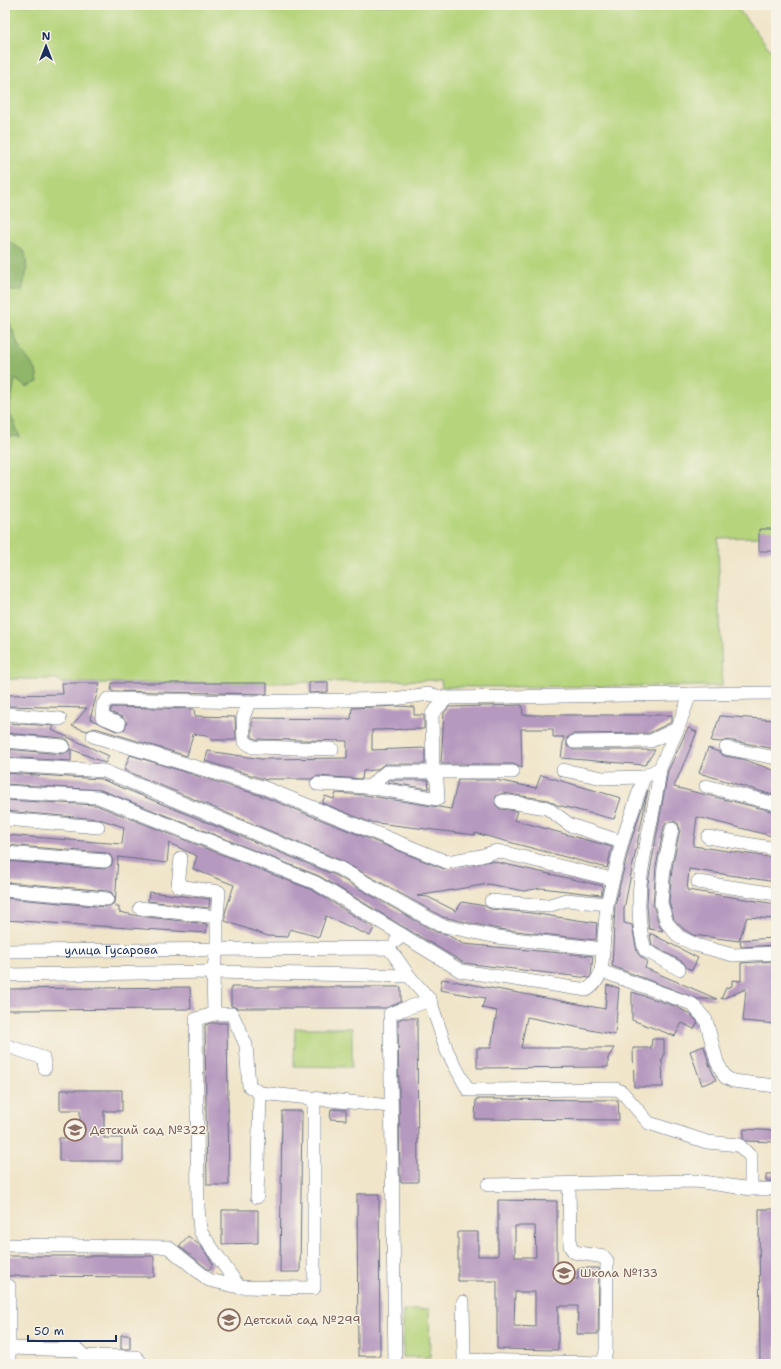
<svg xmlns="http://www.w3.org/2000/svg" width="781" height="1369" viewBox="0 0 781 1369" font-family="'Shantell Sans',sans-serif">
<style>
.green{fill:#b6d47b;stroke:#68826c}
.forest{fill:#90b66b;stroke:#567264}
.building{fill:#b699bf;fill-rule:evenodd}
.lines{fill:none;stroke-linecap:round;stroke-linejoin:round}
.minor-casing{stroke:#666f83;stroke-width:14}
.minor{stroke:#fff;stroke-width:13}
.labels{text-anchor:middle;stroke-width:3;stroke-linejoin:round;paint-order:stroke}
.street-label{font-size:12px;fill:#1b2f5e;stroke:#f7f3e8}
.education-label{font-size:12px;fill:#785e54;stroke:#f7f3e8;text-anchor:start}
</style>
<rect width="100%" height="100%" fill="#f7f3e8"/>
<filter id="ink" filterUnits="userSpaceOnUse"><feTurbulence type="fractalNoise" baseFrequency=".025" numOctaves="2"/><feDisplacementMap in="SourceGraphic" scale="8" xChannelSelector="R" yChannelSelector="G"/><feConvolveMatrix kernelMatrix="1 2 1 2 8 2 1 2 1" color-interpolation-filters="sRGB"/></filter>
<filter id="wash" filterUnits="userSpaceOnUse"><feTurbulence type="fractalNoise" baseFrequency=".012" numOctaves="4" result="noise"/><feDisplacementMap in="SourceGraphic" scale="16" xChannelSelector="R" yChannelSelector="G"/><feGaussianBlur stdDeviation="0.9" result="paint"/><feColorMatrix in="noise" values="0 0 0 0 0 0 0 0 0 0 0 0 0 0 0 0 0 1.4 0 .05"/><feComposite in="paint" operator="in"/></filter>
<g filter="url(#wash)">
<rect width="100%" height="100%" fill="#f0e5c9"/>
<!-- green -->
<path class="green" d="M 5,5 L 735,5 L 776,57 L 776,529 L 759,537 L 718,538 L 722,686 L 442,687 L 441,680 L 267,683 L 62,683 L 57,679 L 5,679 Z
M 295,1028 L 352,1028 L 352,1067 L 294,1066 Z
M 429,1309 L 430,1357 L 403,1357 L 403,1310 Z"/>
<!-- forest -->
<path class="forest" d="M 5,239 L 25,252 L 27,270 L 22,291 L 10,291 L 8,259 L 5,252 Z
M 9,321 L 19,347 L 36,370 L 38,382 L 26,387 L 15,379 L 9,411 L 20,437 L 5,436 L 5,322 Z"/>
<g id="blocks">
<!-- building -->
<path class="building" d="M 759,529 L 776,529 L 776,551 L 759,551 Z
M 309,682 L 328,682 L 328,692 L 309,693 Z
M 62,683 L 100,683 L 90,719 L 116,731 L 124,730 L 127,723 L 122,717 L 110,712 L 112,707 L 194,709 L 195,716 L 235,717 L 236,740 L 211,740 L 212,737 L 193,734 L 187,756 L 95,728 L 87,731 L 72,726 L 87,708 L 5,706 L 5,695 L 63,694 Z
M 112,683 L 267,683 L 267,694 L 111,691 Z
M 522,705 L 523,715 L 672,715 L 672,722 L 649,733 L 574,734 L 567,738 L 567,746 L 574,750 L 655,750 L 645,765 L 561,758 L 564,737 L 553,737 L 553,729 L 521,729 L 522,768 L 513,764 L 441,764 L 444,713 L 449,707 Z
M 398,706 L 414,707 L 414,715 L 424,715 L 424,729 L 372,730 L 372,750 L 425,748 L 425,764 L 385,764 L 376,770 L 363,771 L 362,779 L 317,776 L 311,779 L 267,779 L 267,780 L 205,761 L 208,751 L 262,759 L 347,758 L 347,741 L 256,739 L 252,737 L 252,718 L 351,719 L 352,708 Z
M 720,716 L 776,720 L 776,749 L 728,740 L 721,742 L 711,741 Z
M 5,723 L 54,726 L 52,730 L 109,756 L 105,763 L 71,749 L 71,761 L 5,757 L 5,749 L 62,754 L 69,751 L 71,746 L 68,740 L 64,738 L 5,733 Z
M 688,728 L 697,732 L 674,787 L 776,812 L 776,837 L 697,817 L 693,846 L 776,858 L 776,882 L 689,869 L 687,890 L 776,904 L 776,919 L 747,917 L 739,941 L 693,935 L 682,928 L 674,919 L 669,902 L 672,868 L 680,830 L 678,823 L 673,821 L 666,823 L 664,827 L 656,866 L 653,905 L 659,925 L 663,931 L 649,929 L 647,905 L 648,883 L 668,771 Z
M 708,748 L 719,752 L 724,756 L 742,759 L 776,771 L 776,796 L 699,773 Z
M 130,755 L 262,796 L 444,869 L 491,861 L 603,886 L 601,895 L 541,888 L 524,891 L 488,884 L 417,896 L 428,897 L 456,911 L 462,902 L 485,906 L 490,909 L 531,913 L 597,923 L 596,940 L 498,929 L 443,917 L 342,861 L 124,770 Z
M 5,773 L 101,779 L 335,875 L 436,932 L 446,934 L 463,944 L 593,956 L 591,975 L 589,978 L 464,963 L 319,876 L 101,790 L 5,784 Z
M 541,775 L 621,798 L 614,819 L 557,805 L 548,800 L 503,793 L 496,796 L 495,804 L 500,809 L 517,811 L 514,820 L 612,847 L 607,868 L 475,833 L 475,835 L 369,822 L 322,803 L 325,796 L 334,799 L 336,793 L 364,795 L 451,809 L 458,780 L 496,780 L 536,788 Z
M 389,780 L 428,780 L 429,789 L 387,782 Z
M 648,790 L 624,909 L 624,923 L 632,925 L 637,952 L 641,957 L 647,961 L 645,968 L 717,999 L 698,999 L 612,966 L 615,905 L 630,844 Z
M 5,800 L 96,805 L 312,890 L 374,928 L 370,936 L 326,916 L 319,937 L 290,929 L 288,937 L 268,936 L 225,921 L 225,913 L 234,885 L 193,869 L 197,856 L 169,843 L 167,863 L 118,857 L 115,907 L 119,907 L 119,912 L 139,916 L 207,924 L 206,933 L 5,920 L 5,898 L 106,907 L 113,904 L 115,899 L 112,893 L 108,891 L 5,882 L 5,861 L 104,869 L 111,866 L 113,861 L 110,855 L 106,853 L 5,845 L 5,835 L 122,844 L 124,827 L 99,819 L 5,811 Z
M 149,892 L 210,899 L 209,908 L 148,901 Z
M 650,933 L 698,958 L 692,970 L 687,968 L 683,962 L 652,945 Z
M 776,938 L 776,945 L 741,947 L 740,940 Z
M 776,961 L 776,1024 L 743,1021 L 746,989 L 721,999 L 726,988 L 732,986 L 732,980 L 741,981 L 741,963 Z
M 442,979 L 605,1009 L 607,985 L 619,988 L 615,1035 L 527,1017 L 521,1048 L 614,1048 L 608,1058 L 608,1067 L 477,1068 L 477,1048 L 491,1048 L 497,1011 L 482,1008 L 485,998 L 440,990 Z
M 190,987 L 191,1009 L 5,1010 L 5,989 Z
M 231,987 L 401,987 L 401,1002 L 386,1008 L 237,1008 L 231,1006 Z
M 632,992 L 675,1006 L 690,1014 L 698,1022 L 694,1029 L 682,1023 L 675,1036 L 632,1020 Z
M 403,1018 L 417,1018 L 418,1182 L 400,1182 L 398,1020 Z
M 211,1023 L 227,1023 L 229,1185 L 207,1185 L 205,1025 Z
M 652,1039 L 664,1039 L 664,1056 L 661,1062 L 662,1061 L 663,1087 L 634,1087 L 633,1048 L 651,1048 Z
M 704,1046 L 709,1064 L 716,1080 L 702,1085 L 690,1051 Z
M 60,1090 L 122,1090 L 122,1111 L 104,1111 L 104,1138 L 122,1138 L 122,1161 L 59,1161 L 59,1138 L 80,1138 L 80,1110 L 60,1110 Z
M 476,1099 L 618,1100 L 619,1120 L 475,1119 Z
M 331,1109 L 346,1110 L 346,1120 L 330,1119 Z
M 282,1111 L 302,1111 L 300,1272 L 280,1272 Z
M 744,1129 L 776,1131 L 776,1142 L 746,1141 L 743,1139 Z
M 766,1174 L 776,1174 L 776,1181 L 766,1181 Z
M 357,1194 L 379,1194 L 380,1356 L 358,1356 Z
M 498,1200 L 557,1201 L 557,1279 L 578,1279 L 578,1268 L 599,1268 L 598,1334 L 577,1334 L 578,1306 L 558,1306 L 558,1350 L 497,1349 L 497,1281 L 458,1281 L 458,1232 L 478,1232 L 478,1256 L 498,1256 ZM 515,1226 L 535,1226 L 536,1257 L 515,1257 ZM 515,1292 L 535,1292 L 535,1327 L 514,1326 Z
M 759,1209 L 776,1209 L 776,1364 L 760,1364 Z
M 222,1210 L 258,1210 L 258,1243 L 222,1244 Z
M 188,1236 L 201,1246 L 213,1264 L 209,1270 L 179,1246 Z
M 5,1256 L 154,1256 L 154,1277 L 5,1276 Z
M 121,1335 L 130,1335 L 130,1349 L 121,1349 Z"/>
</g>
</g>
<g filter="url(#ink)">
<use href="#blocks" fill-opacity="0" stroke="#666f83" stroke-width="1"/>
<g class="lines">
<!-- minor casing -->
<g class="minor-casing">
<g id="minor">
<path d="M 249,702 L 243,718 L 244,741 L 253,747 L 332,749"/>
<path d="M 5,714 L 60,719"/>
<path d="M 119,724 L 102,717 L 103,705 L 108,699 L 249,702 L 394,699 L 428,694 L 447,698 L 690,694"/>
<path d="M 93,736 L 265,788 L 447,862 L 481,856 L 497,851 L 612,879"/>
<path d="M 5,741 L 63,746"/>
<path d="M 574,742 L 651,741 L 678,728"/>
<path d="M 726,748 L 776,758"/>
<path d="M 5,765 L 104,771 L 339,868 L 440,925 L 497,937 L 603,949 L 607,904 L 622,842 L 644,777 L 660,768 L 678,728 L 690,694 L 776,693"/>
<path d="M 660,768 C 654,827 627,891 645,950 L 679,969"/>
<path d="M 563,770 L 603,778 L 644,777"/>
<path d="M 317,784 L 369,787 L 438,799 L 437,781 L 433,773 L 432,714 L 447,698"/>
<path d="M 706,786 L 776,804"/>
<path d="M 369,787 L 386,772 L 513,772"/>
<path d="M 5,792 L 98,797 L 316,883 L 402,935"/>
<path d="M 502,801 L 547,808 L 570,825 L 622,842"/>
<path d="M 5,819 L 98,827"/>
<path d="M 672,829 L 664,867 L 661,903 L 667,923 L 679,937 L 696,945 L 733,955 L 776,953"/>
<path d="M 708,837 L 776,849"/>
<path d="M 5,853 L 105,861"/>
<path d="M 181,858 L 178,886 L 219,892 L 217,917 L 217,950 L 213,972 L 214,1014 L 232,1014 L 246,1045 L 249,1086 L 260,1093 L 390,1106"/>
<path d="M 698,882 L 776,894"/>
<path d="M 5,890 L 107,899"/>
<path d="M 491,901 L 547,906 L 566,900 L 607,904"/>
<path d="M 140,908 L 217,917"/>
<path d="M 396,941 L 402,935 L 461,971 L 587,990 C 603,979 602,966 603,949"/>
<path id="s1" d="M 5,951 L 389,948 L 409,976 L 430,1000 L 447,1051 L 468,1090 L 616,1089 L 622,1092 L 649,1123 L 707,1142 L 739,1145 L 751,1157 L 751,1189"/>
<path d="M 601,971 L 692,1004 L 706,1020 L 717,1062 L 725,1077 L 733,1081 L 776,1086"/>
<path d="M 5,975 L 213,972 L 409,976"/>
<path d="M 214,1014 L 196,1019 L 198,1207 L 200,1231 L 239,1287"/>
<path d="M 5,1045 L 43,1058 L 45,1068"/>
<path d="M 569,1184 L 570,1246 L 574,1252 L 604,1257 L 607,1261 L 606,1351 L 603,1364"/>
<path d="M 488,1185 L 696,1181 L 751,1189 L 776,1189"/>
<path d="M 257,1197 L 260,1093"/>
<path d="M 5,1245 L 168,1247 L 209,1280 L 239,1287 L 314,1288 L 314,1099"/>
<path d="M 5,1286 L 9,1286 L 9,1348 L 78,1350 L 84,1356 L 136,1357 L 142,1364"/>
<path d="M 463,1302 L 464,1360 L 603,1363"/>
<path d="M 9,1348 L 9,1364"/>
<path d="M 395,1364 L 390,1014 L 430,1000"/>
</g>
</g>
<!-- minor -->
<use href="#minor" class="minor"/>
</g>
</g>
<!-- icons -->
<defs>
<g id="school-ring" transform="scale(1.15)"><circle r="9.5" fill="#f7f3e8" stroke="#8d6e63" stroke-width="1.5"/><path d="M0-5L7-2L0 1L-7-2ZM-4 1L0 2.5L4 1V4Q0 6-4 4Z" fill="#8d6e63"/></g>
</defs>
<g fill-rule="evenodd">
<use href="#school-ring" x="75" y="1130"/>
<use href="#school-ring" x="564" y="1273"/>
<use href="#school-ring" x="229" y="1320"/>
</g>
<g class="labels">
<!-- street labels -->
<g class="street-label">
<text dy="4" stroke="none"><textPath href="#s1" startOffset="106">улица Гусарова</textPath></text>
</g>
<!-- education labels -->
<g class="education-label">
<text x="90" y="1134">Детский сад №322</text>
<text x="580" y="1277">Школа №133</text>
<text x="244" y="1324">Детский сад №299</text>
</g>
</g>
<!-- margin -->
<rect width="781" height="1369" fill="none" stroke="#f7f3e8" stroke-width="20"/>
<!-- north arrow -->
<g transform="translate(46 46)" stroke="#f7f3e8" stroke-width="3" paint-order="stroke">
<path d="M0-3L7 15L0 10L-7 15Z" fill="#1b2f5e"/>
<text y="-6" font-size="11" font-weight="bold" text-anchor="middle" fill="#1b2f5e">N</text>
</g>
<!-- scale -->
<path d="M28 1335v6h88v-6" fill="none" stroke="#1b2f5e" stroke-width="2"/>
<text x="34" y="1335" font-size="12" fill="#1b2f5e" stroke="#f7f3e8" stroke-width="3" paint-order="stroke">50 m</text>
</svg>
